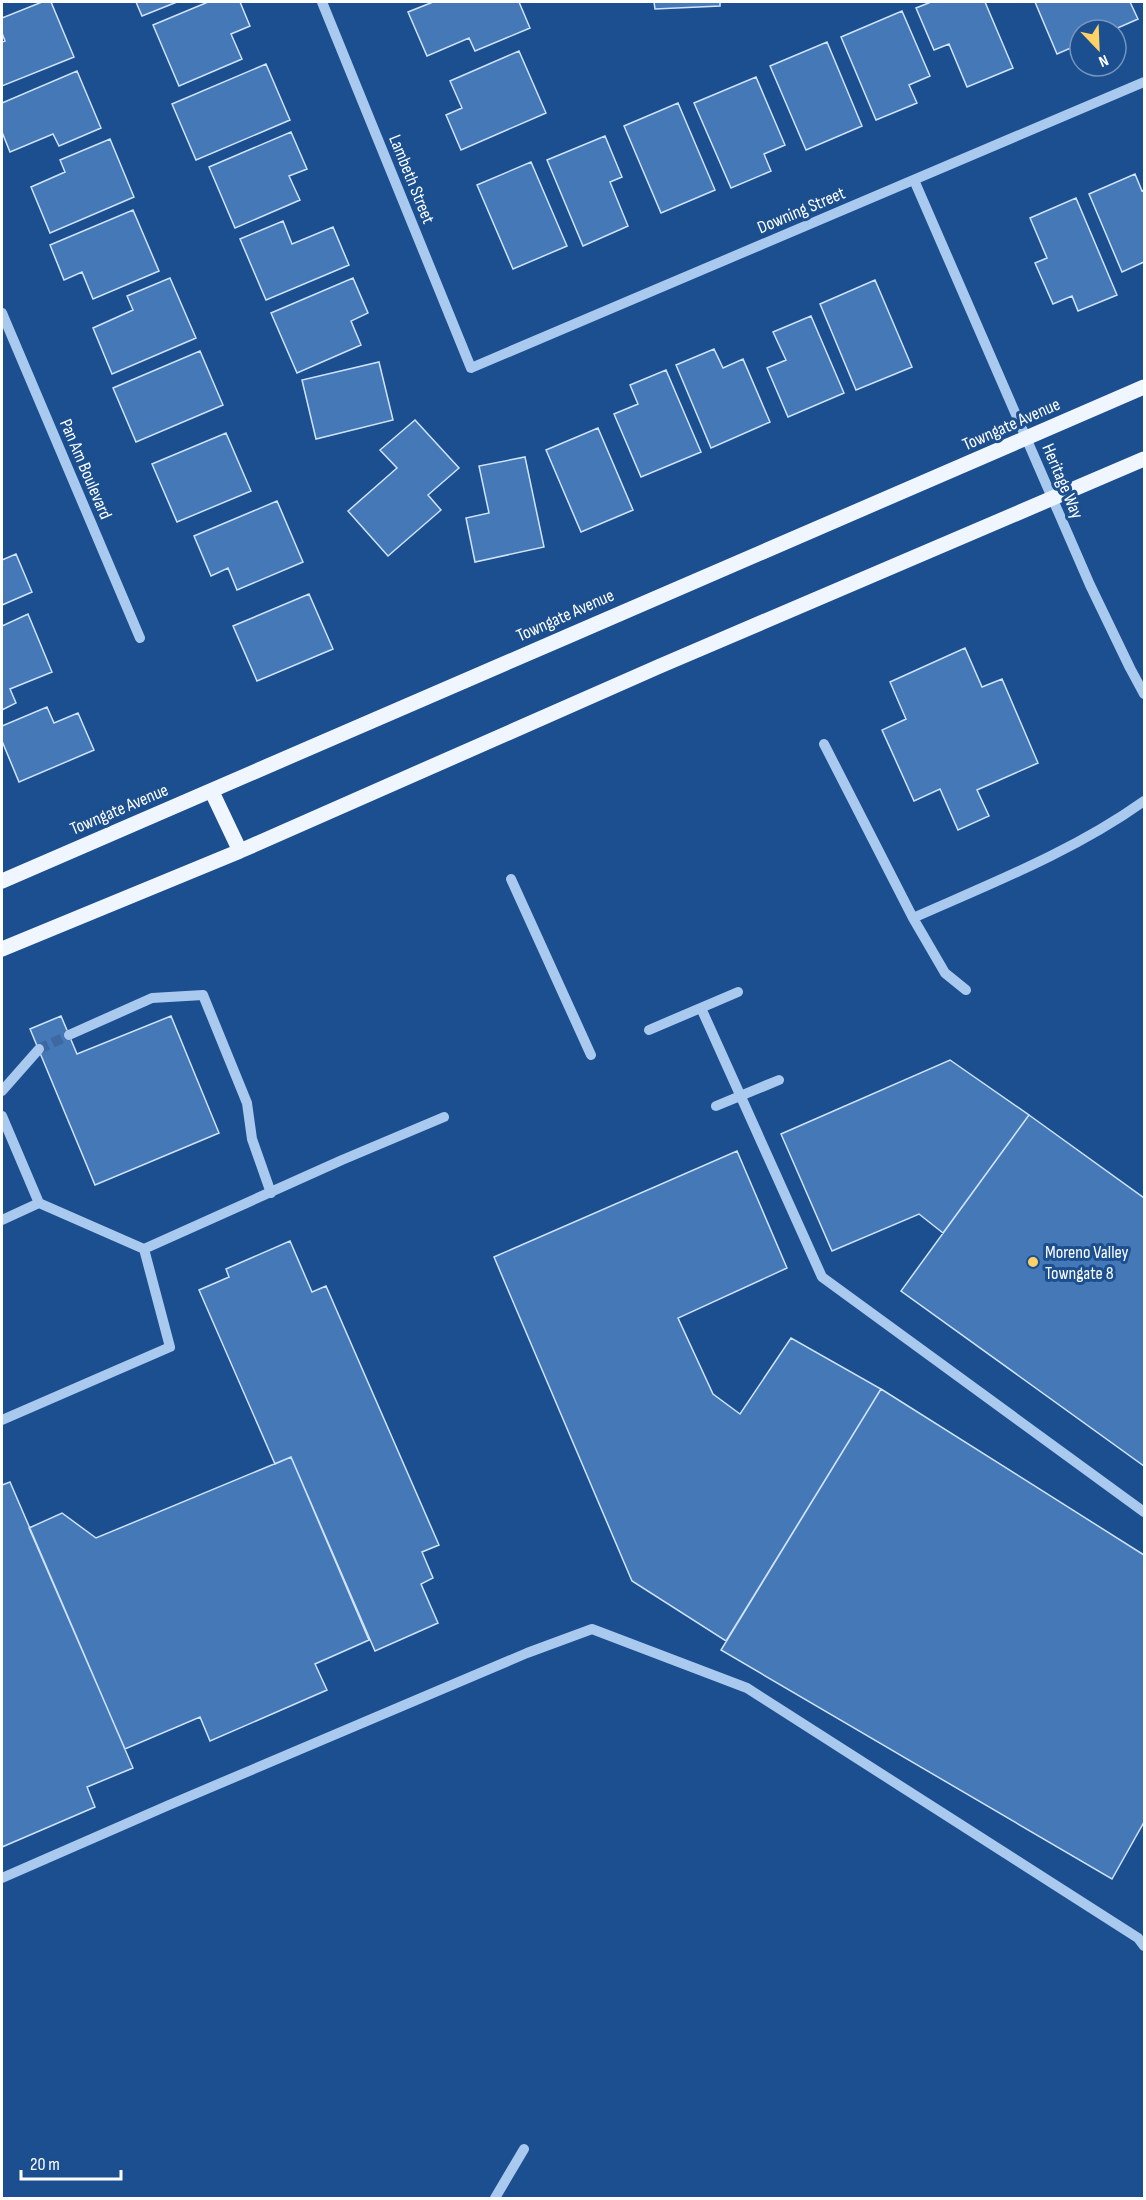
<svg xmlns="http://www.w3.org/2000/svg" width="1146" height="2200" viewBox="0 0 1146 2200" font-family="'Sofia Sans Condensed',sans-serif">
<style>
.building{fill:#4478b7;stroke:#cfe3fa;stroke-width:1.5}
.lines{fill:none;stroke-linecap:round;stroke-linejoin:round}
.minor-tunnel{stroke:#3d69a0;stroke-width:10;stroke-dasharray:10 5;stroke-linecap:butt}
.minor{stroke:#a9c9ee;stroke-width:10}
.major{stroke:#f0f6ff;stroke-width:15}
.poi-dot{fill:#ffd166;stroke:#1b4f8f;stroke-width:2}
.labels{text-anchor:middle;stroke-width:6;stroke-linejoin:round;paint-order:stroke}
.street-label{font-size:18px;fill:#fff;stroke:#1b4f8f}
.poi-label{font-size:18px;fill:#fff;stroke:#1b4f8f;text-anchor:start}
</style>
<rect width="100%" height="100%" fill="#1b4f8f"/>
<!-- building -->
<path class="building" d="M 42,2 L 51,2 L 74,57 L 2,86 L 2,42 L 5,41 L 2,33 L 2,18 Z
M 136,2 L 177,2 L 142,16 Z
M 208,2 L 240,2 L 250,26 L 231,34 L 242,59 L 179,86 L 153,25 Z
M 433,2 L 519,2 L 530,28 L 475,51 L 469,38 L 427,56 L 408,12 Z
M 654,2 L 720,2 L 720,6 L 655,9 Z
M 931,2 L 985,2 L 1013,68 L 967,87 L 949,44 L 934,50 L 916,8 Z
M 1035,2 L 1130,2 L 1138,19 L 1113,30 L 1080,30 L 1080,44 L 1057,54 Z
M 902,11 L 930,76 L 909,85 L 917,103 L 876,120 L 841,37 Z
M 827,42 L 862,126 L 806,150 L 770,66 Z
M 519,51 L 546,113 L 461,150 L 446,115 L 462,108 L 450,81 Z
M 266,64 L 290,120 L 196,160 L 172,104 Z
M 77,71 L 101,128 L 59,146 L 53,134 L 10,152 L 2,132 L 2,103 Z
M 756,77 L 785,145 L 764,154 L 771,171 L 731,188 L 694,103 Z
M 678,103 L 715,190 L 661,213 L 624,126 Z
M 291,132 L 307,169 L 289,176 L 300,200 L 235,228 L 209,167 Z
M 605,136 L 622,177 L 610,182 L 628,226 L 583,246 L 547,160 Z
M 110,139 L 134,197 L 50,233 L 31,187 L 65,172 L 60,160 Z
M 531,162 L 567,246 L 513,269 L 477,185 Z
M 1135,174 L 1142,191 L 1144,190 L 1144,262 L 1122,272 L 1089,194 Z
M 1076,198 L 1117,295 L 1078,311 L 1072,296 L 1053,304 L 1035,263 L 1047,258 L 1030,218 Z
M 133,210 L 159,271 L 93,299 L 82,272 L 64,280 L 50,245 Z
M 283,221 L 292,244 L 333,227 L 349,265 L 266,300 L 240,239 Z
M 170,278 L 196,338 L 112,374 L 93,328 L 133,310 L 127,296 Z
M 353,278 L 368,313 L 351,321 L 361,345 L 297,373 L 271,313 Z
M 875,280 L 912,367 L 856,390 L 820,304 Z
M 811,316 L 844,393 L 788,417 L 767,368 L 786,360 L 773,332 Z
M 714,349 L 723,368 L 743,359 L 770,422 L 711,448 L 676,365 Z
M 200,351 L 223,405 L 136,442 L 113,388 Z
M 379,362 L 393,420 L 316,439 L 302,380 Z
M 666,370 L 701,452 L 641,477 L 614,414 L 638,404 L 630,385 Z
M 415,420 L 459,468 L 428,495 L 441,510 L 388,556 L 348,511 L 397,468 L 380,450 Z
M 598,428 L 633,510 L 581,532 L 546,450 Z
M 226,433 L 251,491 L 177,522 L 152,464 Z
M 525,457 L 544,547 L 475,562 L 466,518 L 489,513 L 479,466 Z
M 277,501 L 303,562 L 237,590 L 228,568 L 211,576 L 194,536 Z
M 16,554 L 32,592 L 2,605 L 2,560 Z
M 309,594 L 333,649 L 257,681 L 233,626 Z
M 28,614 L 52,672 L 10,689 L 16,703 L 2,710 L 2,626 Z
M 965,648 L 982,687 L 1002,679 L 1038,763 L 977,790 L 989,816 L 958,830 L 940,789 L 914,801 L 882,730 L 906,719 L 890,682 Z
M 47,707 L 54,723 L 78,713 L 94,750 L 19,782 L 2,741 L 2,726 Z
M 61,1016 L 77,1054 L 171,1016 L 219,1133 L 95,1185 L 30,1029 Z
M 950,1060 L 1029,1115 L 943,1233 L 919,1214 L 832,1251 L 781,1134 Z
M 1029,1115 L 1144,1198 L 1144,1466 L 901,1291 Z
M 737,1151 L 787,1268 L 678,1318 L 713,1394 L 740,1414 L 791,1338 L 881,1389 L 726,1641 L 632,1581 L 494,1257 Z
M 290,1241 L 312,1292 L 326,1286 L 439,1545 L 422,1552 L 433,1578 L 421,1584 L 438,1623 L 375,1651 L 291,1457 L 275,1464 L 199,1290 L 229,1277 L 226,1269 Z
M 881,1389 L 1144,1555 L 1144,1822 L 1112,1879 L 721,1650 Z
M 291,1457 L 369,1640 L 315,1664 L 327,1690 L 210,1741 L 200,1717 L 125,1749 L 29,1528 L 62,1513 L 96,1538 Z
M 10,1482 L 133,1768 L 87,1787 L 95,1807 L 2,1847 L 2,1485 Z"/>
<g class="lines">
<!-- minor-tunnel -->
<path class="minor-tunnel" d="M 39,1049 L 69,1035"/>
<!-- minor -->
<path class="minor" d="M 322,2 L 471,368 L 1144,82
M 914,180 L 1090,585 L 1130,668 L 1144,694
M 2,313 L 140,638
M 824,744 L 913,918 L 945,973 L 966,990
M 511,879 L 591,1055
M 913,918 C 992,883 1074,851 1144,801
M 701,1008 L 822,1277 L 1144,1512
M 649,1030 L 738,992
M 69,1035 L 152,998 L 203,995 L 247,1103 L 252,1139 L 271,1193
M 2,1091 L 39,1049
M 716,1106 L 779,1080
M 2,1116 L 39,1203 L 2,1220
M 144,1249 L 342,1160 L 444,1117
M 2,1420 L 170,1347 L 144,1249 L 39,1203
M 2,1878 L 169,1805 L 527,1653 L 592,1629 L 747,1688 L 1138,1938 L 1144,1946
M 495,2198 L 524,2149"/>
<!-- major -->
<path class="major" d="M 212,792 L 240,851
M 2,881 C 383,717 763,551 1144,387
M 2,949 L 240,851 L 660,666 L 1144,459"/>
</g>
<!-- markers -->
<circle class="poi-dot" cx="1033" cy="1262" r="6"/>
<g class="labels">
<!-- street labels -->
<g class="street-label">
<text transform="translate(412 179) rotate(68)" y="6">Lambeth Street</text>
<text transform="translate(801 210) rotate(-23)" y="6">Downing Street</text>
<text transform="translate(1011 424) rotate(-24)" y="6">Towngate Avenue</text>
<text transform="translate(86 469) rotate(67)" y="6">Pan Am Boulevard</text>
<text transform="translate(1063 481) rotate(67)" y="6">Heritage Way</text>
<text transform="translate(565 615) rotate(-24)" y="6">Towngate Avenue</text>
<text transform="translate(119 809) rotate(-23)" y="6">Towngate Avenue</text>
</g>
<!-- poi labels -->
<g class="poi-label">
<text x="1045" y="1258">Moreno Valley<tspan x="1045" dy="21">Towngate 8</tspan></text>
</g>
</g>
<!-- border -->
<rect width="1146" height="2200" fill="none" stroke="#ffffff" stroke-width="6"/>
<!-- north arrow -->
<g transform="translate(1098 48) rotate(157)"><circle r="28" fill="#1b4f8f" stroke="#7695bc" stroke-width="1.5"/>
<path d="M0-4.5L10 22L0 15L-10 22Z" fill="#ffd166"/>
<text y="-9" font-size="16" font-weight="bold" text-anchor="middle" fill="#ffffff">N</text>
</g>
<!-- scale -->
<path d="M21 2170v9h100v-9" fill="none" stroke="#ffffff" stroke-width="3"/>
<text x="30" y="2170" font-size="18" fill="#ffffff" stroke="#1b4f8f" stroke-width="4.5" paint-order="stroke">20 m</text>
</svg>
